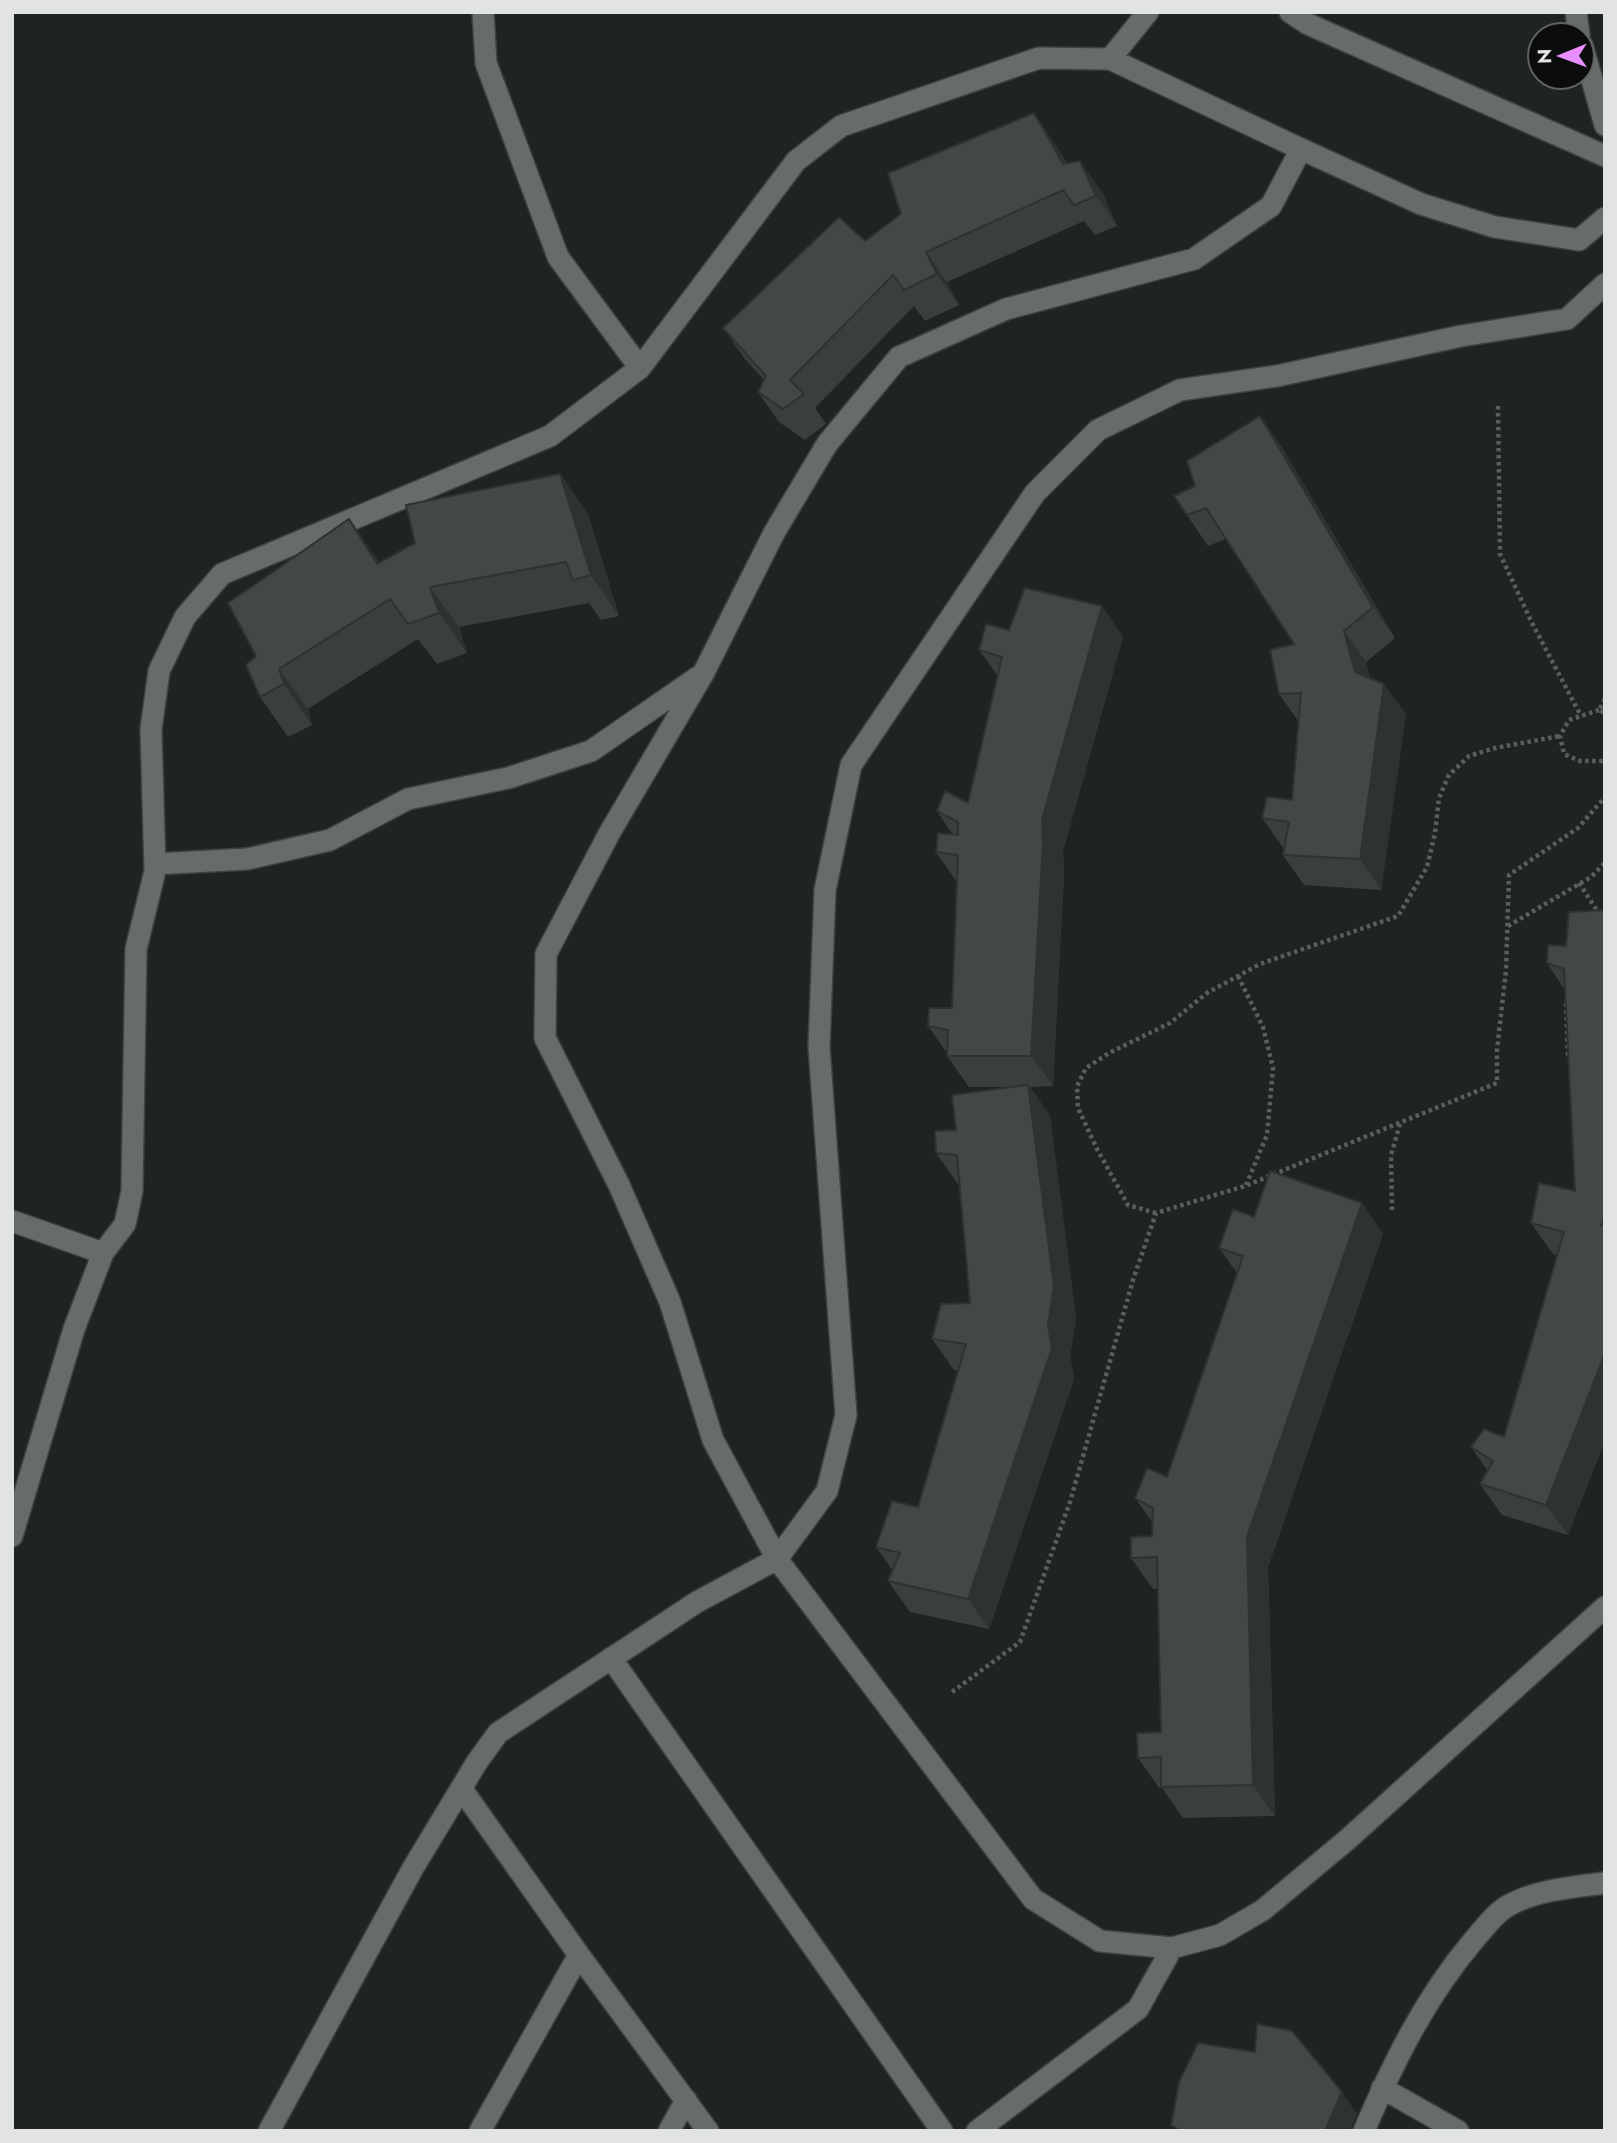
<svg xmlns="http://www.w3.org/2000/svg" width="1617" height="2143" viewBox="0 0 1617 2143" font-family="Jost,sans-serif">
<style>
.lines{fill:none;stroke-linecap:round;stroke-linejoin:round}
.minor-casing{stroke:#3d4140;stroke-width:24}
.path{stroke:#5a5f5e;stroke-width:4.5;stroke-dasharray:3.5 3.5;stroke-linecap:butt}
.minor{stroke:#666c6a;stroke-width:21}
.wall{fill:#3a3e3d}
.shaded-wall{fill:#2f3232}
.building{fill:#434847;stroke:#2f3232;stroke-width:2}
</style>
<rect width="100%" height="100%" fill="#1f2423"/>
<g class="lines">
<!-- minor casing -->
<g class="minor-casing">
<path id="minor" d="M 483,12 L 486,63 L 558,257 L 640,368
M 1290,12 L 1308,24 L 1605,156
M 1576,12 L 1579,35
M 1582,45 L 1605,125
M 1110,59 L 1301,149 L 1271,206 L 1194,259 L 1006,309 L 899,357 L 827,444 L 774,533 L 703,674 L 610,832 L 546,954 L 545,1038 L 619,1185 L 670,1302 L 713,1440 L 777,1559 L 1033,1899 L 1100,1941 L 1172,1948 L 1220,1935 L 1263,1910 L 1348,1839 L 1605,1607
M 1301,149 L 1421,204 L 1495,227 L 1579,240 L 1605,218
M 155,864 L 247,859 L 330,840 L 408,799 L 508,778 L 591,751 L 698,677
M 12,1221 L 103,1253
M 12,1536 L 74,1329 L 103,1253 L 125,1224 L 132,1191 L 136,949 L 155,871 L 151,729 L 159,671 L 185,617 L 222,574 L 550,436 L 640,368 L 796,161 L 841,126 L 1039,58 L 1110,59 L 1148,12
M 611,1658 L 942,2131
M 461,1788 L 579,1955 L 708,2131
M 1382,2088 L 1458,2131
M 269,2131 L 413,1868 L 477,1762 L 498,1733 L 697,1602 L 777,1559 L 827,1491 L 846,1415 L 819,1047 L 825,890 L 851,765 L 1035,493 L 1098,430 L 1180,390 L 1277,376 L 1461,336 L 1567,319 L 1605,284
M 480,2131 L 579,1955
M 669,2131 L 686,2100
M 977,2131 L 1138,2009 L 1172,1948
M 1364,2131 C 1393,2063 1425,1998 1473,1941 C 1483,1930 1493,1915 1506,1907 C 1534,1890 1573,1887 1605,1883"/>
</g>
<!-- path -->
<path class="path" d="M 1498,406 L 1500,554 L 1532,623 L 1581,716
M 1605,699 L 1599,710 L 1605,713
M 1599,710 L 1569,720 L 1560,736 L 1564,754 L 1580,761 L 1605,761
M 1579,883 L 1600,915
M 1508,926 L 1591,877 L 1605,863
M 1238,976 L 1263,1027 L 1273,1068 L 1267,1135 L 1246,1185
M 1566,1003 L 1568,1056
M 1392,1210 L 1391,1155 L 1400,1124
M 1156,1213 L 1128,1205 L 1097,1149 L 1078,1108 L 1077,1086 L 1086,1068 L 1109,1053 L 1170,1023 L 1207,993 L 1260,964 L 1398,916 L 1427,867 L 1435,833 L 1439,798 L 1449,775 L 1469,756 L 1495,748 L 1560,736
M 952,1692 L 1020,1642 L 1070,1502 L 1133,1280 L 1156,1213 L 1245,1186 L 1497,1083 L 1497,1050 L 1506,970 L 1509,875 L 1578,828 L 1605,797"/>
<!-- minor -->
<use href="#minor" class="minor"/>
</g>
<!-- wall -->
<path class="wall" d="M 1055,144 L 1067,163 L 1102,192 L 1117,226 L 1095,235 L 1084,221 L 947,282 L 959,305 L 925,321 L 914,306 L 815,408 L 826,424 L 805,440 L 779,422 L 758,392 L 764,380 L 745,359 L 723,328 L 865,241 Z
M 1281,446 L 1395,638 L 1366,662 L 1370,678 L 1406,714 L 1381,890 L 1304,885 L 1283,855 L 1284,849 L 1262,818 L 1292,800 L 1299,722 L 1279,694 L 1294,644 L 1226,539 L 1208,546 L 1187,515 Z
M 560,474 L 588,514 L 619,616 L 601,620 L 589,603 L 459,627 L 467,653 L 437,664 L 418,639 L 308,709 L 312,725 L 288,737 L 260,697 L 246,665 L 379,563 Z
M 1009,630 L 1123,637 L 1063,851 L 1064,874 L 1053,1086 L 1030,1087 L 1050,1116 L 1076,1318 L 1070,1356 L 1074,1379 L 989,1629 L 910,1612 L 888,1581 L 893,1571 L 876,1547 L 918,1507 L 958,1370 L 954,1370 L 932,1339 L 970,1303 L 960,1184 L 958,1184 L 936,1153 L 956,1130 L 1014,1087 L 969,1087 L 947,1056 L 947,1053 L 928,1026 L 952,1008 L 957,882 L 936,852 L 953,835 L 937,811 L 968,803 L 998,676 L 979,650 Z
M 1605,910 L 1605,1440 L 1568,1535 L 1502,1515 L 1480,1484 L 1488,1471 L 1471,1447 L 1504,1437 L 1557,1255 L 1553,1254 L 1531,1223 L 1575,1191 L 1565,990 L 1547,963 Z
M 1362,1203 L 1383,1234 L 1268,1567 L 1275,1816 L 1183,1818 L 1162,1788 L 1159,1788 L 1138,1758 L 1161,1732 L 1158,1589 L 1153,1589 L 1131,1558 L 1152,1536 L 1153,1523 L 1135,1498 L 1167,1477 L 1237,1273 L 1219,1248 L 1254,1217 Z"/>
<!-- shaded-wall -->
<path class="shaded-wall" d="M 1034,113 L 1055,144 L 1085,195 L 1063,164 Z
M 1080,161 L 1102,192 L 1117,226 L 1096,196 Z
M 926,252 L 947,282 L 959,305 L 937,274 Z
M 1260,416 L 1281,446 L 1395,638 L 1373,607 Z
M 560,474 L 588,514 L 619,616 L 591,575 Z
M 349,519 L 377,559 L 405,604 L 377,564 Z
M 430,587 L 459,627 L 467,653 L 439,613 Z
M 1102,606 L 1123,637 L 1063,851 L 1064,874 L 1053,1086 L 1031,1056 L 1042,820 Z
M 1344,631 L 1366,662 L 1377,703 L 1355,672 Z
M 279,669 L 308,709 L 312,725 L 284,684 Z
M 1384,684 L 1406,714 L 1381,890 L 1360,859 Z
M 1028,1085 L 1050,1116 L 1076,1318 L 1070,1356 L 1074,1379 L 989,1629 L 968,1599 Z
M 1362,1203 L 1383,1234 L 1268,1567 L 1275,1816 L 1253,1785 L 1247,1537 Z
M 1605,1353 L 1605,1440 L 1568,1535 L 1546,1505 Z
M 1342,2092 L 1357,2114 L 1350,2131 L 1325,2131 Z"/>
<!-- building -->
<path class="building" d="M 1034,113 L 1063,164 L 1080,161 L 1096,196 L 1074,205 L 1063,190 L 926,252 L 937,274 L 904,290 L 893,275 L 790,380 L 804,394 L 783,409 L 758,392 L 766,376 L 723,328 L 839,217 L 865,241 L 901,214 L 888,173 Z
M 1260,416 L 1373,607 L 1344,631 L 1355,672 L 1384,684 L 1360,859 L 1283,855 L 1289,822 L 1262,818 L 1267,797 L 1292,800 L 1301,693 L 1279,694 L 1270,650 L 1294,644 L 1206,508 L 1187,515 L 1174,496 L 1195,486 L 1187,461 Z
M 560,474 L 591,575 L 573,580 L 566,562 L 430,587 L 439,613 L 408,624 L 390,599 L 279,669 L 284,684 L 260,697 L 246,665 L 256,656 L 228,603 L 349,519 L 377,564 L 415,543 L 406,505 Z
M 1025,588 L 1102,606 L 1042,820 L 1043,843 L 1031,1056 L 947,1056 L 948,1030 L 928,1026 L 929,1008 L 952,1008 L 958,855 L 936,852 L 938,833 L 958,835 L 958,822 L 937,811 L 945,791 L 968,803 L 1002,657 L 979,650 L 986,624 L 1009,630 Z
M 1605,910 L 1605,1214 L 1601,1225 L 1605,1226 L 1605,1353 L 1546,1505 L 1480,1484 L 1493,1461 L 1471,1447 L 1484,1429 L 1504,1437 L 1564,1232 L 1531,1223 L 1539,1183 L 1575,1191 L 1564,969 L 1547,963 L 1548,945 L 1566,946 L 1569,912 Z
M 1028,1085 L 1054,1287 L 1048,1325 L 1052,1348 L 968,1599 L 888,1581 L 900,1553 L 876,1547 L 892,1501 L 918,1507 L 966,1344 L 932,1339 L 941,1304 L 970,1303 L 957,1155 L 936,1153 L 935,1131 L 956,1130 L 952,1095 Z
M 1270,1171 L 1362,1203 L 1247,1537 L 1253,1785 L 1161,1787 L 1161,1757 L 1138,1758 L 1137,1733 L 1161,1732 L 1157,1557 L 1131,1558 L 1131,1537 L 1152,1536 L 1153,1508 L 1135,1498 L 1147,1468 L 1167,1477 L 1243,1256 L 1219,1248 L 1233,1209 L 1254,1217 Z
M 1257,2024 L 1292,2031 L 1342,2092 L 1325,2131 L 1181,2131 L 1171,2125 L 1179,2082 L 1198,2043 L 1255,2052 Z"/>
<!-- border -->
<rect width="1617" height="2143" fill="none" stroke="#e1e4e3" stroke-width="28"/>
<!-- north arrow -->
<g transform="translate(1561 56) rotate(269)"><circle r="33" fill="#0a0d0c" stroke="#606362" stroke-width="2"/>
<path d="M0-5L12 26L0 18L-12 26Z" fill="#e88eff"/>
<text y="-10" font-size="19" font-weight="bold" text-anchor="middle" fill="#e1e4e3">N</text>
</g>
</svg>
